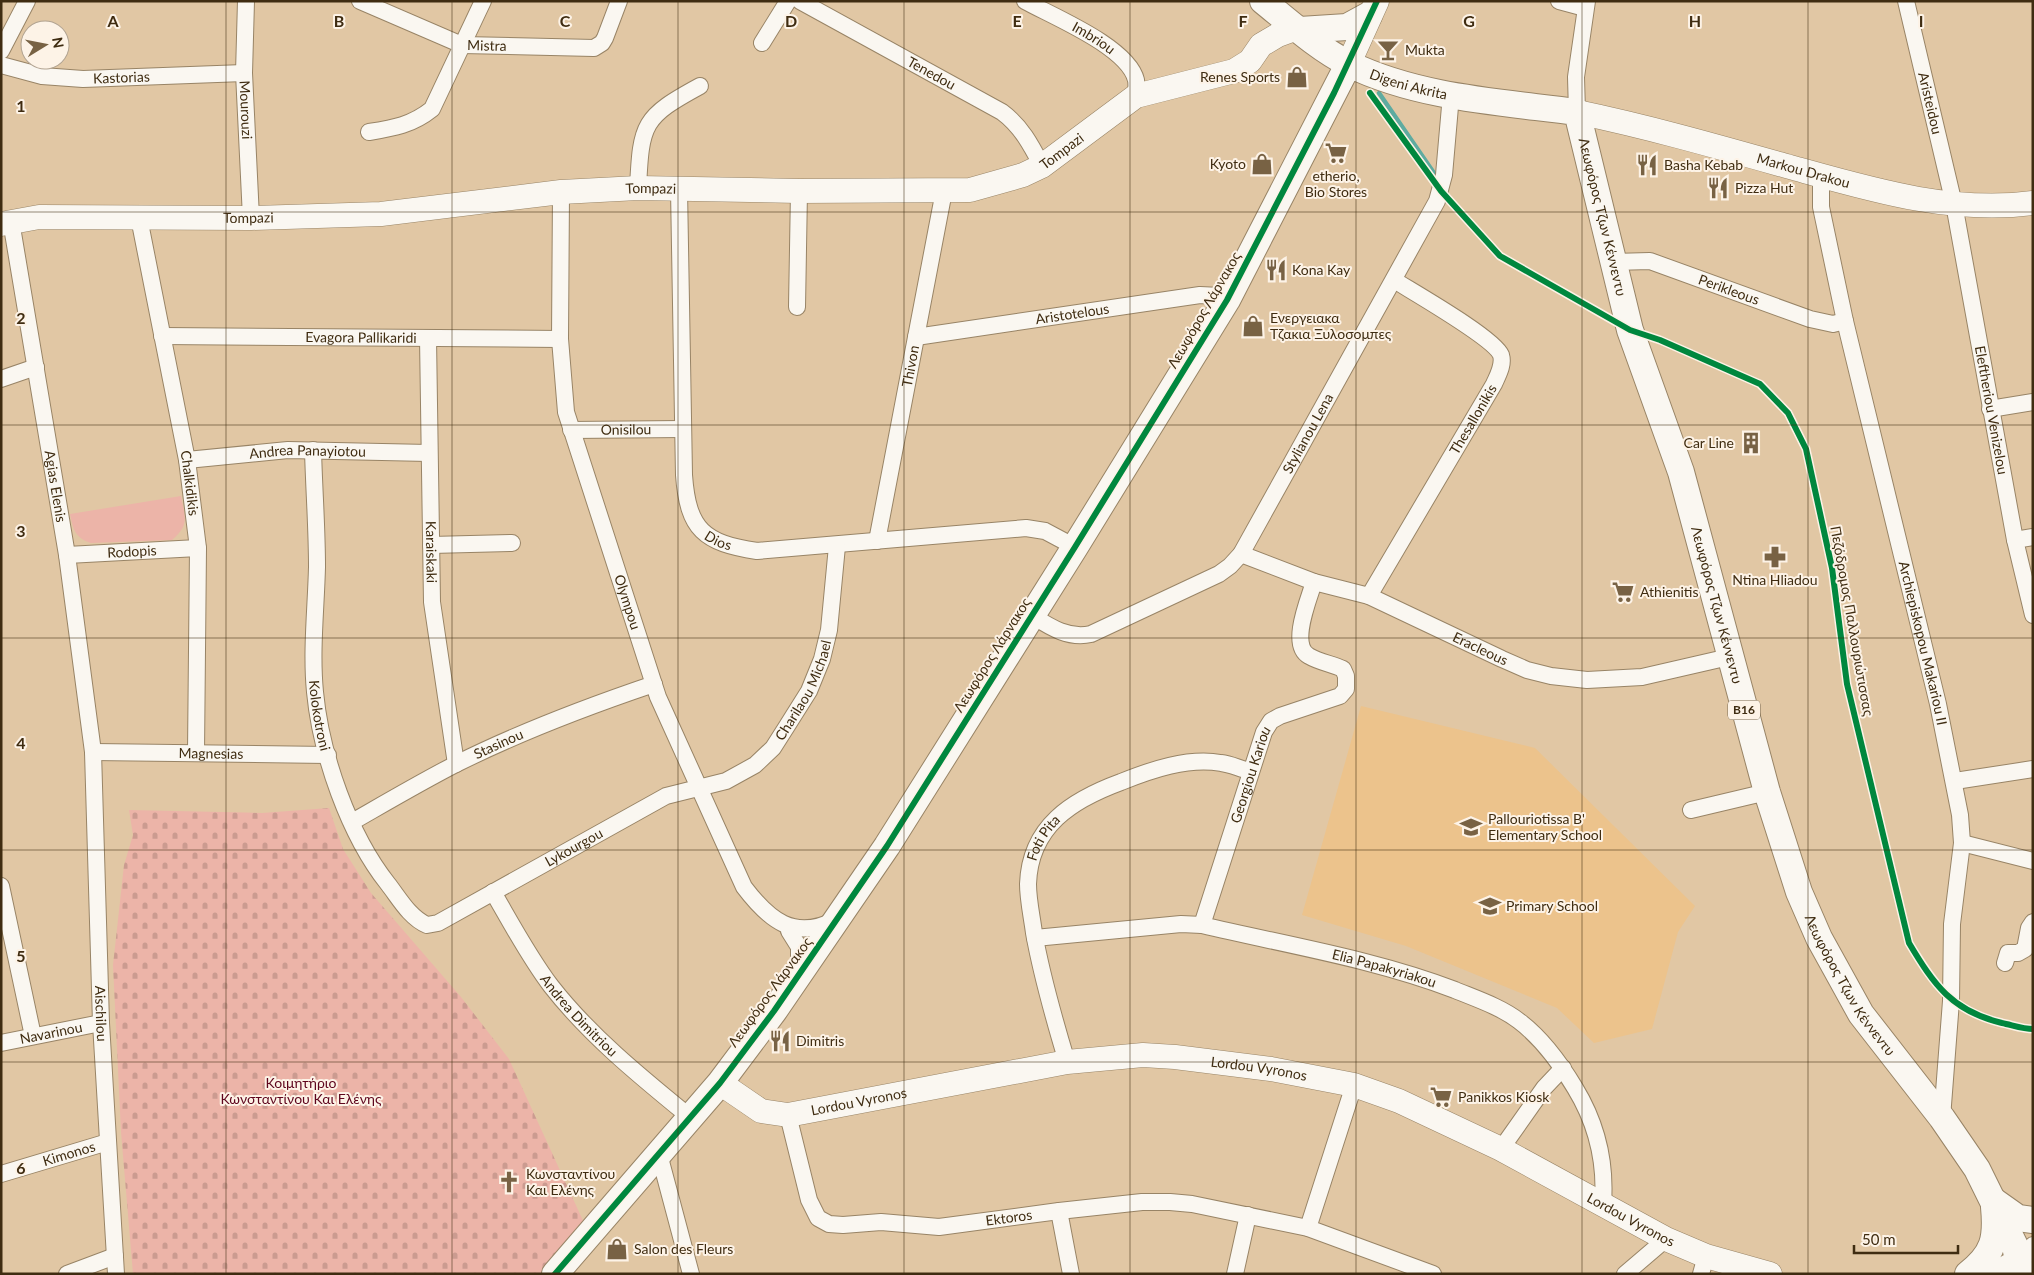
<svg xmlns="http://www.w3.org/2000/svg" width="2034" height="1275" viewBox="0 0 2034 1275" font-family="Lato,sans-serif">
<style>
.built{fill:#ecc38c}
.cemetery{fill:url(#cemetery-stones)}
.park{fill:#ecb4a8}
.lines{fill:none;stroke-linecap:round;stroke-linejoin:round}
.stream{stroke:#5eaba0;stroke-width:4.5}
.street-casing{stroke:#988466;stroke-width:18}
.secondary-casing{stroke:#988466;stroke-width:25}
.primary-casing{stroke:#988466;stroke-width:28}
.street{stroke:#faf7f1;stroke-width:16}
.secondary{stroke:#faf7f1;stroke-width:24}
.primary{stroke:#faf7f1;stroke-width:26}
.cycleway-casing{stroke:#fdf3e7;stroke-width:9}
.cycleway{stroke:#00873e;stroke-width:6}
.grid{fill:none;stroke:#3f2c11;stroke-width:1;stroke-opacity:0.55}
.labels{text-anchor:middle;stroke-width:4;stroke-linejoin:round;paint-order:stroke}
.shield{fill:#fdf3e7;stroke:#786851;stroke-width:1}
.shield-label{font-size:12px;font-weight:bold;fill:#3f2c11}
.street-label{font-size:14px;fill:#3f2c11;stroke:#fdf3e7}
.poi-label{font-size:14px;fill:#3f2c11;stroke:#fdf3e7;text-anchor:start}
.park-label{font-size:14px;fill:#5e051d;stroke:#fdf3e7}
.grid-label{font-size:16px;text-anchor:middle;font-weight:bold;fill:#3f2c11;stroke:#fdf3e7;stroke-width:4;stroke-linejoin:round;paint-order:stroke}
</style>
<defs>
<pattern id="cemetery-stones" width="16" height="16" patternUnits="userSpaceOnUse" patternTransform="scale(1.25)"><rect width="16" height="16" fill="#ecb4a8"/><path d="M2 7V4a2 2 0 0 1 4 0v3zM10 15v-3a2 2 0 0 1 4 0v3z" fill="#cb9b90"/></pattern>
</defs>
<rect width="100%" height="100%" fill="#e1c7a4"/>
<!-- built -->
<path class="built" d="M 1361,706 L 1535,748 L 1695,906 L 1678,932 L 1652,1029 L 1594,1043 L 1557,1008 L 1406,946 L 1302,915 Z"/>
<!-- cemetery -->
<path class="cemetery" d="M 329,808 L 343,849 L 371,893 L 461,997 L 509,1059 L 585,1225 L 543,1274 L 133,1274 L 121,1132 L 113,965 L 124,865 L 133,835 L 129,810 L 262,813 Z"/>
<!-- park -->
<path class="park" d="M 181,496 C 185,517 190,525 172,540 L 91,543 C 75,538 73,529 70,514 Z"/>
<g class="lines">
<!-- stream -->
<path class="stream" d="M 1379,93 L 1436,176"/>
<!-- street casing -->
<g class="street-casing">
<g id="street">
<path id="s1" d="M 246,1 L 244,73 L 251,218"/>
<path id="s2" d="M 360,1 L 462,45 L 594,48 L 602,43 L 605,38 L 619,1"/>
<path id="s3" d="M 800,1 L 1002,112 C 1021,126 1031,145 1042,166"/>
<path id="s4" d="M 1025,1 C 1054,17 1128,47 1136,80 C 1137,85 1136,91 1136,96"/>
<path d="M 1559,1 L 1585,8"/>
<path id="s5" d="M 1906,1 L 1954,204 L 2015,540 L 2033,615"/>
<path d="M 762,43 L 788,1"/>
<path d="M 1,51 L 27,1"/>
<path id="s6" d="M 1,65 L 42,76 L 83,79 L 244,73"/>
<path d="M 1577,112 L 1576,77 L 1587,1"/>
<path d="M 369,132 C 394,128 412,125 432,109 L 483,1"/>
<path id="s7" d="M 1821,175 L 1821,207 L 1845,321 L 1938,704 L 1960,815 L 1962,843 L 1952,924 L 1951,1001 L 1942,1118"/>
<path d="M 638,188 C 641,123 643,117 700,86"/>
<path id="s8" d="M 679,189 L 684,475 C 688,530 704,543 757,551 L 1026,528 L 1045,531 L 1075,547"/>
<path id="s9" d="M 561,192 L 560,339 L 566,412 L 658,697 L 744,887 C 769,920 794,941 835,920"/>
<path id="s10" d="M 139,218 L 187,460 L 198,548 L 196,752"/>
<path id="s11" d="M 11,221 L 67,555 L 93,752 L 101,1023 L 116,1274"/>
<path id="s12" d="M 1613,262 L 1650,261 L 1810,319 L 1833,324 L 1845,321"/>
<path d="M 797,307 L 799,191"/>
<path id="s13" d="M 162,336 L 560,339"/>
<path id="s14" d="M 916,337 L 1200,295 L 1220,296 L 1227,300"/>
<path id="s15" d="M 428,338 L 432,602 L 456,764"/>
<path d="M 1,379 L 36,367"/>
<path d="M 1990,409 L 2033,402"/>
<path id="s16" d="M 571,430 L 682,429"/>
<path id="s17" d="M 313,450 C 314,489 317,528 317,567 C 316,608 311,651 315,692 C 321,755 349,835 388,884 C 399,898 410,918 427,925 L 438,923 L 666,796 L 726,781 L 755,765 L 773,748 L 787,726 L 809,691 L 822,659 L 829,630 L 837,546"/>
<path id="s18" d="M 187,460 L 288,450 L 429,453"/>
<path d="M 2015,540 L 2033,537"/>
<path id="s19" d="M 877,541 L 944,191"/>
<path d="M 431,545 L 512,543"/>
<path id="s20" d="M 1241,554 L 1314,582 L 1369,596 L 1502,659 L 1527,670 L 1551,676 L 1587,680 L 1642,677 L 1729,657"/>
<path id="s21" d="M 67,555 L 198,548"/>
<path id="s22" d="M 1369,596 L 1494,384 C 1498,375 1504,365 1501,355 C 1494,338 1413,292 1394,280"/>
<path id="s23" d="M 1031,615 C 1050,627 1068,639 1091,634 L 1219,574 L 1230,566 L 1241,554 L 1437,201 L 1444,175 L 1451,95"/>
<path id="s24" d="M 93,752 L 328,755"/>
<path d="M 1955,781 L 2033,769"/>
<path d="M 1691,810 L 1767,792"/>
<path id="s25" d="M 352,822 C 387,802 421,782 456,764 C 520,732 586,707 654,684"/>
<path d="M 1962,843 L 2033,861"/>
<path d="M 1,886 L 33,1036"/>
<path id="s26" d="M 493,892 C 511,923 529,957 551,986 C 590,1036 642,1078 691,1118"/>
<path id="s27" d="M 1202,925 L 1264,732 L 1271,721 L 1280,716 L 1340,696 L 1346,689 L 1346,676 L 1343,669 C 1332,664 1319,662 1309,656 C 1289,645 1309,599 1314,582"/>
<path d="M 789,931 L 799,947 L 799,973"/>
<path id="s28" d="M 1035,938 L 1181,924 L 1202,925 C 1286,945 1374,959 1455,990 C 1477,999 1501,1007 1519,1021 C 1543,1039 1560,1063 1575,1088 C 1597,1124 1606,1161 1603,1203"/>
<path d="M 2005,963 L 2008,953 L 2018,953 L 2025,949 L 2029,928 L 2033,922"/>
<path id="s29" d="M 1,1043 L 101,1023"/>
<path id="s30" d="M 1067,1062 C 1054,1019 1042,977 1034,933 C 1032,917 1028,900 1028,884 C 1030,826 1072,800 1121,782 C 1151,770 1188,757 1221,763 C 1231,764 1240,769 1250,771"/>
<path id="s31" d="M 788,1115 L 809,1200 L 818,1218 L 829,1224 L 843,1225 L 881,1222 L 939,1227 L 1059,1211 L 1142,1202 L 1170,1202 L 1192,1204 L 1308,1228 L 1433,1274"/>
<path d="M 1501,1149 L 1544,1088 L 1563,1068"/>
<path d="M 659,1154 L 691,1274"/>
<path id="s32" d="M 1,1174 L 108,1142"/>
<path d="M 1059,1211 L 1071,1274"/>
<path d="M 1308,1228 L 1354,1085"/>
<path d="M 2020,1260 L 2033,1245"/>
<path d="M 67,1274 L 115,1256"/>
<path d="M 1235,1274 L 1248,1215"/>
<path d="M 1625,1274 L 1666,1239"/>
<path d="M 1701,1274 L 1706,1256"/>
</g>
</g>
<!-- secondary casing -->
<g class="secondary-casing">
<g id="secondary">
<path d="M 1349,63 L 1377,1"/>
<path id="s33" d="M 1577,112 C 1649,127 1719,147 1790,167 C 1869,189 1950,214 2033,203"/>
<path id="s34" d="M 1,224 L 39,217 L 251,218 L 381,214 L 561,192 L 638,188 L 799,191 L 970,190 L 1023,175 L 1042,166 L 1136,96 L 1234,71 L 1250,61 L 1261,45 L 1278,35 L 1297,28"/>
<path id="s35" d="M 720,1083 L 761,1111 L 788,1115 L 1067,1062 L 1143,1055 L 1175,1057 L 1271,1069 L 1354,1085 L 1399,1101 L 1501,1149 L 1666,1239 L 1706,1256 L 1770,1274"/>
<path d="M 1994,1274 L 2020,1260"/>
</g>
</g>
<!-- primary casing -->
<g class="primary-casing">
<g id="primary">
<path id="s36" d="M 1263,1 C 1289,22 1319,49 1349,64 C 1419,98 1501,102 1577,112 L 1630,330 L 1681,472 L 1767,792 L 1799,892 L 1819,938 L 1861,1014 L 1942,1118 L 1977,1169 L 2015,1246 L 2021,1274"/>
<path d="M 1300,30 L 1347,27 L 1369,15"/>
<path d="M 1994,1201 L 2018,1218 L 2033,1220"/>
<path d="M 555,1274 L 720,1083 L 774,1011 L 887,846 L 1075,547 L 1227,300 L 1349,63"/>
<path d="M 1968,1274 C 1994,1254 1997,1238 1994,1207"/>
</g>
</g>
<!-- street -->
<use href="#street" class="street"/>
<!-- secondary -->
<use href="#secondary" class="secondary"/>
<!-- primary -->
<use href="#primary" class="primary"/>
<!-- cycleway casing -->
<g class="cycleway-casing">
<path id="cycleway" d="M 1370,93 L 1441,191 L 1500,256 L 1630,330 L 1660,340 L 1760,384 L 1788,413 L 1806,449 L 1832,568 L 1847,684 L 1909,943 C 1934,985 1952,1011 2002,1023 C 2012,1025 2023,1029 2033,1029
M 555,1274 L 720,1083 L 774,1011 L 887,846 L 1075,547 L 1227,300 L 1334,93 L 1377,1"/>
</g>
<!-- cycleway -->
<use href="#cycleway" class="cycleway"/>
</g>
<!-- grid -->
<path class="grid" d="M 226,1 L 226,1274M 452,1 L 452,1274M 678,1 L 678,1274M 904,1 L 904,1274M 1130,1 L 1130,1274M 1356,1 L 1356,1274M 1582,1 L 1582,1274M 1808,1 L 1808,1274M 1,212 L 2033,212M 1,425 L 2033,425M 1,638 L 2033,638M 1,850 L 2033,850M 1,1062 L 2033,1062"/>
<!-- icons -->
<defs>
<g id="bar-bare" transform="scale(1.725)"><path d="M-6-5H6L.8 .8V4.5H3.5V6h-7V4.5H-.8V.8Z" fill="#786244" stroke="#fdf3e7" stroke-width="2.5" paint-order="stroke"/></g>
<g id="shop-bare" transform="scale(1.725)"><path d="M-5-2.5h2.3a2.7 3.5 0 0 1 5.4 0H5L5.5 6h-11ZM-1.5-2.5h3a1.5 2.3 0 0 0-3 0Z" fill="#786244" stroke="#fdf3e7" stroke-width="2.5" paint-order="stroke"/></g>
<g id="supermarket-bare" transform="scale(1.725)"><path d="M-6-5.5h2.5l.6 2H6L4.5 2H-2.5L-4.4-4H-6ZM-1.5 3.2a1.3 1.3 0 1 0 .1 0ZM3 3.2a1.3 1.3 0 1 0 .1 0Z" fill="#786244" stroke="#fdf3e7" stroke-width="2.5" paint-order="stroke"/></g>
<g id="restaurant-bare" transform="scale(1.725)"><path d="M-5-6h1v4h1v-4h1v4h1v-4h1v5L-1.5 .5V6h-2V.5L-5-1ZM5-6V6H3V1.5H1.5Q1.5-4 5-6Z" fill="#786244" stroke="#fdf3e7" stroke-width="2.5" paint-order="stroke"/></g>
<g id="building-bare" transform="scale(1.725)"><path d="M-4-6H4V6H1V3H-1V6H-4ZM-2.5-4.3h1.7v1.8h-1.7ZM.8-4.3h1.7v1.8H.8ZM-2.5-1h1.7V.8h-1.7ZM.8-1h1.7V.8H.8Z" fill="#786244" stroke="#fdf3e7" stroke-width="2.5" paint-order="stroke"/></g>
<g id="pharmacy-bare" transform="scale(1.725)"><path d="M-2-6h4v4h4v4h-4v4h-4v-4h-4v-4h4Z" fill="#786244" stroke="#fdf3e7" stroke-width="2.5" paint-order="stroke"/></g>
<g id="school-bare" transform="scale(1.725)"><path d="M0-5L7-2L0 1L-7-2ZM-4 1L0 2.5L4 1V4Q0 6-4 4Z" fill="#786244" stroke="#fdf3e7" stroke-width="2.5" paint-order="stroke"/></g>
<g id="church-bare" transform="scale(1.725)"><path d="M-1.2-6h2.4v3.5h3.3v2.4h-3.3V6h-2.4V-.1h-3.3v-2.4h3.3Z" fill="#786244" stroke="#fdf3e7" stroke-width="2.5" paint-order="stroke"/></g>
</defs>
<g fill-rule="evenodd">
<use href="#bar-bare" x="1388" y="50"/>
<use href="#shop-bare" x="1297" y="77"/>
<use href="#supermarket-bare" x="1336" y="153"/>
<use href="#shop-bare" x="1262" y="164"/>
<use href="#restaurant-bare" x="1647" y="165"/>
<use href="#restaurant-bare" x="1718" y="188"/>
<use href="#restaurant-bare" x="1276" y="270"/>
<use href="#shop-bare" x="1253" y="326"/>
<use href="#building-bare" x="1751" y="443"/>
<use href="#pharmacy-bare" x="1775" y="557"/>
<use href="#supermarket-bare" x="1623" y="592"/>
<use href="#school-bare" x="1471" y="827"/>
<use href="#school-bare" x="1490" y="906"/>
<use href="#restaurant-bare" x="780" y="1041"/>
<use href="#supermarket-bare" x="1441" y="1097"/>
<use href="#church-bare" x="509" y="1182"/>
<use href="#shop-bare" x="617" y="1249"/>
</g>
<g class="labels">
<!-- shield labels -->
<rect class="shield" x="1728" y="700.5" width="32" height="19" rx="4"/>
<g class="shield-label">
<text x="1744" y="714">B16</text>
</g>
<!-- street labels -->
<g class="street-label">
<text dy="5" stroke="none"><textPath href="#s4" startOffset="78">Imbriou</textPath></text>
<text dy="5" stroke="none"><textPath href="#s2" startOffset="136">Mistra</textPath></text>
<text dy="5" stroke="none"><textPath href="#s3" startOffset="150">Tenedou</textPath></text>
<text dy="5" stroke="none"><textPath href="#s6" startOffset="122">Kastorias</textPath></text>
<text dy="5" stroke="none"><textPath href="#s36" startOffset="170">Digeni Akrita</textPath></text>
<text dy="5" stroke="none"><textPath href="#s5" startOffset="105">Aristeidou</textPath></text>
<text dy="5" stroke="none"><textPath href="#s1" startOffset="109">Mourouzi</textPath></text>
<text dy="5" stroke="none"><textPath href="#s34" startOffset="1072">Tompazi</textPath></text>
<text dy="5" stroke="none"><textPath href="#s33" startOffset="234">Markou Drakou</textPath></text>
<text dy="5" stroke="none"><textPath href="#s34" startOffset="652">Tompazi</textPath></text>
<text dy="5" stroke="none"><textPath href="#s34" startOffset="248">Tompazi</textPath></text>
<text dy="5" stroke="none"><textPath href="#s36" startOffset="449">Λεωφόρος Τζων Κέννεντυ</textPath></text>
<text dy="5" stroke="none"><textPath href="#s12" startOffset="121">Perikleous</textPath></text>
<text transform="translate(1204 310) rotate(-60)" y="5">Λεωφόρος Λάρνακος</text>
<text dy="5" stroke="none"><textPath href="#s14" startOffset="158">Aristotelous</textPath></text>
<text dy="5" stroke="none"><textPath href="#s13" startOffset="199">Evagora Pallikaridi</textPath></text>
<text dy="5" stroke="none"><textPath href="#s19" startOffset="178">Thivon</textPath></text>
<text dy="5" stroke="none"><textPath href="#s5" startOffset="418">Eleftheriou Venizelou</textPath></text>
<text dy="5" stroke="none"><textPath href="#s22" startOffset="205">Thesallonikis</textPath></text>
<text dy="5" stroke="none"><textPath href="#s16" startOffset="55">Onisilou</textPath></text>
<text dy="5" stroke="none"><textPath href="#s23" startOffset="374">Stylianou Lena</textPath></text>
<text dy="5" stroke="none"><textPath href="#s18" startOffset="121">Andrea Panayiotou</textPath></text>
<text dy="5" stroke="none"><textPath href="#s10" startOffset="270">Chalkidikis</textPath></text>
<text dy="5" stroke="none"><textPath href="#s11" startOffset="269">Agias Elenis</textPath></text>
<text dy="5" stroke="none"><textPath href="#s8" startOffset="365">Dios</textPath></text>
<text dy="5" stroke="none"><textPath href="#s21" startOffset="65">Rodopis</textPath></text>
<text dy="5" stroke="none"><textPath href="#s15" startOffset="214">Karaiskaki</textPath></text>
<text dy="5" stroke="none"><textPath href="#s9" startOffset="420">Olympou</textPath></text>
<text dy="5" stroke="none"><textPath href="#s36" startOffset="854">Λεωφόρος Τζων Κέννεντυ</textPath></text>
<text transform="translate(1852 621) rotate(80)" y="5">Πεζόδρομος Παλλουριώτισσας</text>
<text dy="5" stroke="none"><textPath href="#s7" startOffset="480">Archiepiskopou Makariou II</textPath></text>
<text dy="5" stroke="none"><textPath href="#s20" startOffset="258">Eracleous</textPath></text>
<text transform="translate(992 655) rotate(-58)" y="5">Λεωφόρος Λάρνακος</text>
<text dy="5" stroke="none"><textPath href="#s17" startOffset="965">Charilaou Michael</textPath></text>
<text dy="5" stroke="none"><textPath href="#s17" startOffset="266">Kolokotroni</textPath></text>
<text dy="5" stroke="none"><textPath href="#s25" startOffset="166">Stasinou</textPath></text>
<text dy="5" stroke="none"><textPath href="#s24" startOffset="118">Magnesias</textPath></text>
<text dy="5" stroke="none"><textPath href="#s27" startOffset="158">Georgiou Kariou</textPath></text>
<text dy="5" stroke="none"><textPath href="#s30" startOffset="232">Foti Pita</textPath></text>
<text dy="5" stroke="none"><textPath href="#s17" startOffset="674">Lykourgou</textPath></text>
<text dy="5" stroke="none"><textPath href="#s28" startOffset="355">Elia Papakyriakou</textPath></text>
<text dy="5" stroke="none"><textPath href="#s36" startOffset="1259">Λεωφόρος Τζων Κέννεντυ</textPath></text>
<text transform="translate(770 992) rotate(-54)" y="5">Λεωφόρος Λάρνακος</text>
<text dy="5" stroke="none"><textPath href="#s11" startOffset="799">Aischilou</textPath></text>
<text dy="5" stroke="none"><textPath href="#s26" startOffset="151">Andrea Dimitriou</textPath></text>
<text dy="5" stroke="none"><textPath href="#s29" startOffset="51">Navarinou</textPath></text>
<text dy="5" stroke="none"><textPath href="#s35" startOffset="554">Lordou Vyronos</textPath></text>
<text dy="5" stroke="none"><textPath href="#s35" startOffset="149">Lordou Vyronos</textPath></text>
<text dy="5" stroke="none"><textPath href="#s32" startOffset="71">Kimonos</textPath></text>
<text dy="5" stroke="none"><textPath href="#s31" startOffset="301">Ektoros</textPath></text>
<text dy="5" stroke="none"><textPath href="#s35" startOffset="959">Lordou Vyronos</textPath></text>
</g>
<!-- poi labels -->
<g class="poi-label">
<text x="1405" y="55">Mukta</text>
<text x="1280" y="82" text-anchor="end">Renes Sports</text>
<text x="1246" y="169" text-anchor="end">Kyoto</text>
<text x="1664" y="170">Basha Kebab</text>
<text x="1336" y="181" text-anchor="middle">etherio,<tspan x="1336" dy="16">Bio Stores</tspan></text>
<text x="1735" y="193">Pizza Hut</text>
<text x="1292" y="275">Kona Kay</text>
<text x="1270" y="323">Ενεργειακα<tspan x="1270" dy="16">Τζακια Ξυλοσομπες</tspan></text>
<text x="1734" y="448" text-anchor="end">Car Line</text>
<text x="1775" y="585" text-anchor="middle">Ntina Hliadou</text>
<text x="1640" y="597">Athienitis</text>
<text x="1488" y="824">Pallouriotissa B'<tspan x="1488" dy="16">Elementary School</tspan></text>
<text x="1506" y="911">Primary School</text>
<text x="796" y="1046">Dimitris</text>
<text x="1458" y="1102">Panikkos Kiosk</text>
<text x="526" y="1179">Κωνσταντίνου<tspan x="526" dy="16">Και Ελένης</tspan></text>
<text x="634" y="1254">Salon des Fleurs</text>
</g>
<!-- park labels -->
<g class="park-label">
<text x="301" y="1088">Κοιμητήριο<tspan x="301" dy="16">Κωνσταντίνου Και Ελένης</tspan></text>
</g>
</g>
<g class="grid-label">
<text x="113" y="27">A</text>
<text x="339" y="27">B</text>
<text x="565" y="27">C</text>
<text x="791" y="27">D</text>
<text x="1017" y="27">E</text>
<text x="1243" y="27">F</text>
<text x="1469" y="27">G</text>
<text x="1695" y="27">H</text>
<text x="1921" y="27">I</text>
<text x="21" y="112">1</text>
<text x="21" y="324">2</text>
<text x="21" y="537">3</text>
<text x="21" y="749">4</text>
<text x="21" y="962">5</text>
<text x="21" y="1174">6</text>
</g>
<!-- border -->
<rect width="2034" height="1275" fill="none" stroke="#3f2c11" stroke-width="5"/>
<!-- north arrow -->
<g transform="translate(45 45) rotate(80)"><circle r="24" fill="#fdf3e7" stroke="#b1a391"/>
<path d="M0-4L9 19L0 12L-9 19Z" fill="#786244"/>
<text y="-8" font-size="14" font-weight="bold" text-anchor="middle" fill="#3f2c11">N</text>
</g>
<!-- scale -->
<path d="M1854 1245v8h104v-8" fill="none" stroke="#3f2c11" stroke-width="2.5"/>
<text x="1862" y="1245" font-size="15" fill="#3f2c11" stroke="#fdf3e7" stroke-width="4" paint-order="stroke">50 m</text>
</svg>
